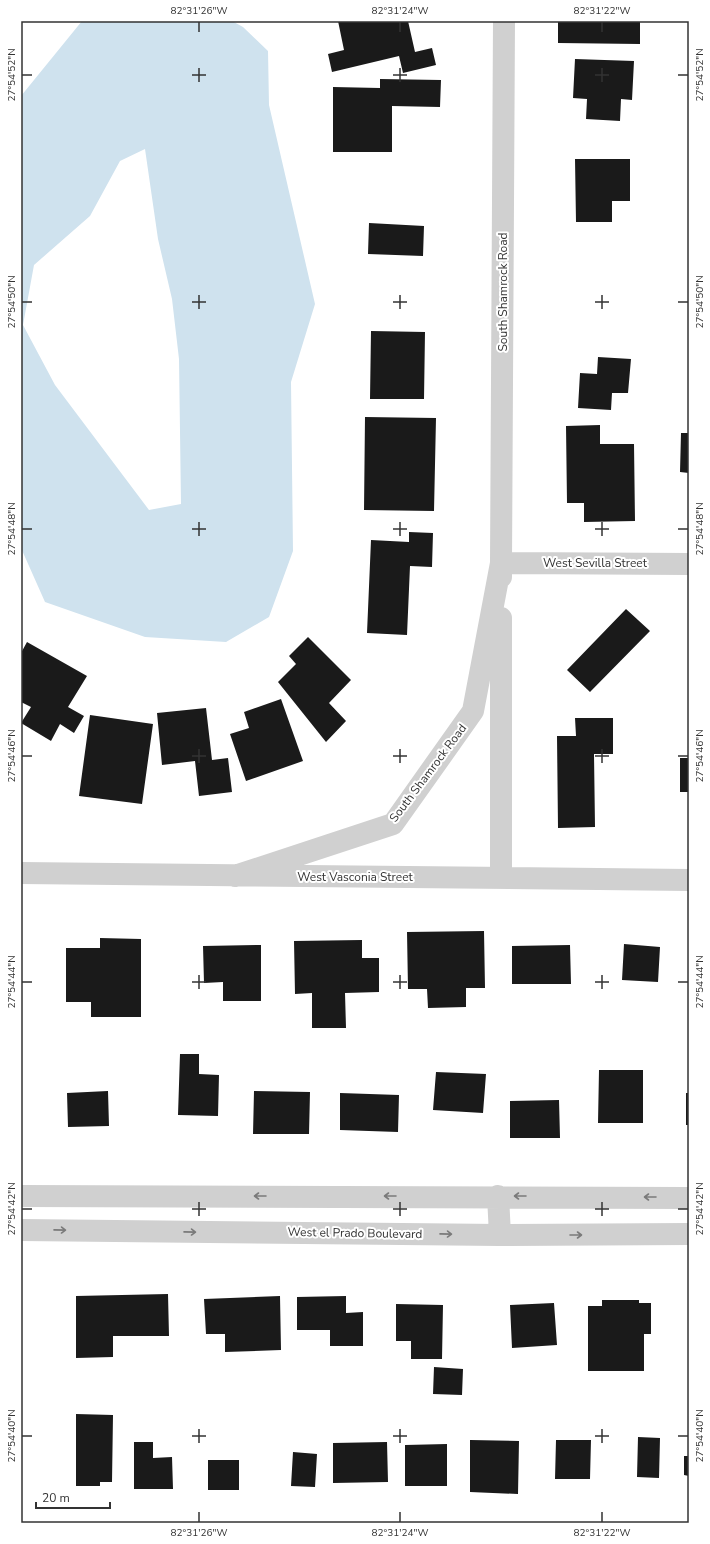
<svg xmlns="http://www.w3.org/2000/svg" width="710" height="1544" viewBox="0 0 710 1544" font-family="'Nunito Sans',sans-serif">
<style>
.water{fill:#cfe2ee;fill-rule:evenodd}
.building{fill:#1a1a1a}
.lines{fill:none;stroke-linecap:round;stroke-linejoin:round}
.minor{stroke:#d0d0d0;stroke-width:22}
.oneway{stroke:#7a7a7a}
.ticks{fill:none;stroke:#333;stroke-width:1.5}
.labels{text-anchor:middle;stroke-width:4;stroke-linejoin:round;paint-order:stroke}
.street-label{font-size:12px;fill:#333;stroke:#fff}
.neatline{fill:none;stroke:#333;stroke-width:1.5}
.ticks-label{font-size:10px;text-anchor:middle;fill:#333}
</style>
<rect width="100%" height="100%" fill="#fff"/>
<!-- water -->
<path class="water" d="M 82,21 L 232,21 L 243,27 L 268,51 L 269,105 L 315,304 L 291,382 L 293,551 L 269,617 L 226,642 L 145,637 L 45,602 L 21,548 L 21,96 ZM 145,149 L 158,239 L 172,299 L 179,359 L 181,504 L 149,510 L 55,385 L 23,325 L 34,265 L 90,216 L 120,161 Z"/>
<!-- building -->
<path class="building" d="M 338,21 L 408,21 L 415,52 L 432,48 L 436,65 L 403,73 L 399,56 L 332,72 L 328,54 L 344,50 Z
M 558,21 L 640,21 L 640,44 L 558,43 Z
M 575,59 L 634,61 L 632,100 L 621,99 L 620,121 L 586,119 L 587,99 L 573,98 Z
M 380,79 L 441,80 L 440,107 L 392,106 L 392,152 L 333,152 L 333,87 L 380,88 Z
M 575,159 L 630,159 L 630,201 L 612,201 L 612,222 L 576,222 Z
M 369,223 L 424,226 L 423,256 L 368,254 Z
M 371,331 L 425,332 L 424,399 L 370,399 Z
M 598,357 L 631,359 L 628,393 L 612,393 L 611,410 L 578,408 L 580,373 L 597,374 Z
M 365,417 L 436,418 L 434,511 L 364,510 Z
M 600,425 L 600,444 L 634,444 L 635,521 L 584,522 L 584,503 L 567,503 L 566,426 Z
M 681,433 L 689,433 L 689,473 L 680,472 Z
M 409,532 L 433,533 L 432,567 L 410,566 L 407,635 L 367,633 L 371,540 L 409,542 Z
M 626,609 L 650,631 L 590,692 L 567,670 Z
M 308,637 L 351,680 L 329,703 L 346,721 L 326,742 L 278,682 L 296,664 L 289,656 Z
M 27,642 L 87,676 L 68,707 L 84,716 L 74,733 L 60,724 L 51,741 L 21,723 L 31,707 L 21,702 L 21,653 Z
M 281,699 L 303,761 L 246,781 L 230,734 L 249,728 L 244,712 Z
M 206,708 L 212,760 L 228,758 L 232,792 L 199,796 L 195,761 L 162,765 L 157,713 Z
M 90,715 L 153,724 L 142,804 L 79,796 Z
M 575,718 L 613,718 L 613,754 L 594,754 L 595,827 L 558,828 L 557,736 L 576,736 Z
M 680,758 L 689,758 L 689,792 L 680,792 Z
M 484,931 L 485,988 L 466,988 L 466,1007 L 428,1008 L 427,989 L 408,989 L 407,932 Z
M 100,938 L 141,939 L 141,1017 L 91,1017 L 91,1002 L 66,1002 L 66,948 L 100,948 Z
M 362,940 L 362,958 L 379,958 L 379,992 L 345,993 L 346,1028 L 312,1028 L 312,993 L 295,994 L 294,941 Z
M 624,944 L 660,947 L 658,982 L 622,980 Z
M 261,945 L 261,1001 L 223,1001 L 223,982 L 204,983 L 203,946 Z
M 570,945 L 571,984 L 512,984 L 512,946 Z
M 180,1054 L 199,1054 L 199,1074 L 219,1075 L 218,1116 L 178,1115 Z
M 599,1070 L 643,1070 L 643,1123 L 598,1123 Z
M 436,1072 L 486,1074 L 483,1113 L 433,1110 Z
M 108,1091 L 109,1126 L 68,1127 L 67,1093 Z
M 254,1091 L 310,1092 L 309,1134 L 253,1134 Z
M 340,1093 L 399,1095 L 398,1132 L 340,1130 Z
M 686,1093 L 689,1093 L 689,1125 L 686,1125 Z
M 559,1100 L 560,1138 L 510,1138 L 510,1101 Z
M 168,1294 L 169,1336 L 113,1336 L 113,1357 L 76,1358 L 76,1296 Z
M 280,1296 L 281,1350 L 225,1352 L 225,1334 L 206,1334 L 204,1299 Z
M 346,1296 L 346,1313 L 363,1312 L 363,1346 L 330,1346 L 330,1330 L 297,1330 L 297,1297 Z
M 602,1300 L 639,1300 L 639,1303 L 651,1303 L 651,1334 L 644,1334 L 644,1371 L 588,1371 L 588,1306 L 602,1306 Z
M 554,1303 L 557,1345 L 512,1348 L 510,1305 Z
M 396,1304 L 443,1305 L 442,1359 L 411,1359 L 411,1341 L 396,1341 Z
M 434,1367 L 463,1369 L 462,1395 L 433,1394 Z
M 76,1414 L 113,1415 L 112,1482 L 100,1482 L 100,1486 L 76,1486 Z
M 638,1437 L 660,1438 L 659,1478 L 637,1477 Z
M 470,1440 L 519,1441 L 518,1494 L 470,1492 Z
M 556,1440 L 591,1440 L 590,1479 L 555,1479 Z
M 134,1442 L 153,1442 L 153,1458 L 172,1457 L 173,1489 L 134,1489 Z
M 387,1442 L 388,1482 L 333,1483 L 333,1443 Z
M 447,1444 L 447,1486 L 405,1486 L 405,1445 Z
M 293,1452 L 317,1454 L 315,1487 L 291,1486 Z
M 684,1456 L 689,1456 L 689,1476 L 684,1475 Z
M 208,1460 L 239,1460 L 239,1490 L 208,1490 Z"/>
<g class="lines">
<!-- minor -->
<path class="minor" d="M 501,577 L 501,563 L 689,564
M 21,873 L 689,880
M 235,876 L 393,824 L 473,711 L 501,563 L 504,21
M 501,878 L 501,618
M 21,1196 L 689,1198
M 498,1196 L 500,1235
M 21,1230 L 500,1235 L 689,1234"/>
</g>
<!-- one-way arrows -->
<defs><path id="oneway-shaft" d="M-6 0H5M1.5-3L5.5 0L1.5 3" fill="none" stroke-width="1.6" stroke-linecap="round" stroke-linejoin="round"/></defs>
<g class="oneway">
<use href="#oneway-shaft" transform="translate(260 1196) rotate(-180)"/>
<use href="#oneway-shaft" transform="translate(390 1196) rotate(-180)"/>
<use href="#oneway-shaft" transform="translate(520 1196) rotate(-180)"/>
<use href="#oneway-shaft" transform="translate(650 1197) rotate(-180)"/>
<use href="#oneway-shaft" transform="translate(60 1230) rotate(1)"/>
<use href="#oneway-shaft" transform="translate(190 1232) rotate(1)"/>
<use href="#oneway-shaft" transform="translate(446 1234) rotate(1)"/>
<use href="#oneway-shaft" transform="translate(576 1235)"/>
</g>
<!-- ticks -->
<path class="ticks" d="M 199,22 L 199,32M 400,22 L 400,32M 602,22 L 602,32M 199,68 L 199,82M 400,68 L 400,82M 602,68 L 602,82M 22,75 L 32,75M 192,75 L 206,75M 393,75 L 407,75M 595,75 L 609,75M 678,75 L 688,75M 199,295 L 199,309M 400,295 L 400,309M 602,295 L 602,309M 22,302 L 32,302M 192,302 L 206,302M 393,302 L 407,302M 595,302 L 609,302M 678,302 L 688,302M 199,522 L 199,536M 400,522 L 400,536M 602,522 L 602,536M 22,529 L 32,529M 192,529 L 206,529M 393,529 L 407,529M 595,529 L 609,529M 678,529 L 688,529M 199,749 L 199,763M 400,749 L 400,763M 602,749 L 602,763M 22,756 L 32,756M 192,756 L 206,756M 393,756 L 407,756M 595,756 L 609,756M 678,756 L 688,756M 199,975 L 199,989M 400,975 L 400,989M 602,975 L 602,989M 22,982 L 32,982M 192,982 L 206,982M 393,982 L 407,982M 595,982 L 609,982M 678,982 L 688,982M 199,1202 L 199,1216M 400,1202 L 400,1216M 602,1202 L 602,1216M 22,1209 L 32,1209M 192,1209 L 206,1209M 393,1209 L 407,1209M 595,1209 L 609,1209M 678,1209 L 688,1209M 199,1429 L 199,1443M 400,1429 L 400,1443M 602,1429 L 602,1443M 22,1436 L 32,1436M 192,1436 L 206,1436M 393,1436 L 407,1436M 595,1436 L 609,1436M 678,1436 L 688,1436M 199,1512 L 199,1522M 400,1512 L 400,1522M 602,1512 L 602,1522"/>
<g class="labels">
<!-- street labels -->
<g class="street-label">
<text transform="translate(503 292) rotate(-90)" y="4">South Shamrock Road</text>
<text x="595" y="567">West Sevilla Street</text>
<text transform="translate(428 773) rotate(-53)" y="4">South Shamrock Road</text>
<text x="355" y="881">West Vasconia Street</text>
<text transform="translate(355 1233) rotate(1)" y="4">West el Prado Boulevard</text>
</g>
</g>
<!-- border -->
<rect width="710" height="1544" fill="none" stroke="#ffffff" stroke-width="44"/>
<!-- scale -->
<path d="M36 1502v6h74v-6" fill="none" stroke="#333333" stroke-width="2"/>
<text x="42" y="1502" font-size="12" fill="#333333" stroke="#ffffff" stroke-width="3" paint-order="stroke">20 m</text>
<rect x="22" y="22" width="666" height="1500" class="neatline"/>
<g class="ticks-label">
<text x="199" y="14">82°31'26"W</text>
<text x="400" y="14">82°31'24"W</text>
<text x="602" y="14">82°31'22"W</text>
<text transform="translate(11 75) rotate(-90)" y="4">27°54'52"N</text>
<text transform="translate(699 75) rotate(-90)" y="4">27°54'52"N</text>
<text transform="translate(11 302) rotate(-90)" y="4">27°54'50"N</text>
<text transform="translate(699 302) rotate(-90)" y="4">27°54'50"N</text>
<text transform="translate(11 529) rotate(-90)" y="4">27°54'48"N</text>
<text transform="translate(699 529) rotate(-90)" y="4">27°54'48"N</text>
<text transform="translate(11 756) rotate(-90)" y="4">27°54'46"N</text>
<text transform="translate(699 756) rotate(-90)" y="4">27°54'46"N</text>
<text transform="translate(11 982) rotate(-90)" y="4">27°54'44"N</text>
<text transform="translate(699 982) rotate(-90)" y="4">27°54'44"N</text>
<text transform="translate(11 1209) rotate(-90)" y="4">27°54'42"N</text>
<text transform="translate(699 1209) rotate(-90)" y="4">27°54'42"N</text>
<text transform="translate(11 1436) rotate(-90)" y="4">27°54'40"N</text>
<text transform="translate(699 1436) rotate(-90)" y="4">27°54'40"N</text>
<text x="199" y="1536">82°31'26"W</text>
<text x="400" y="1536">82°31'24"W</text>
<text x="602" y="1536">82°31'22"W</text>
</g>
</svg>
